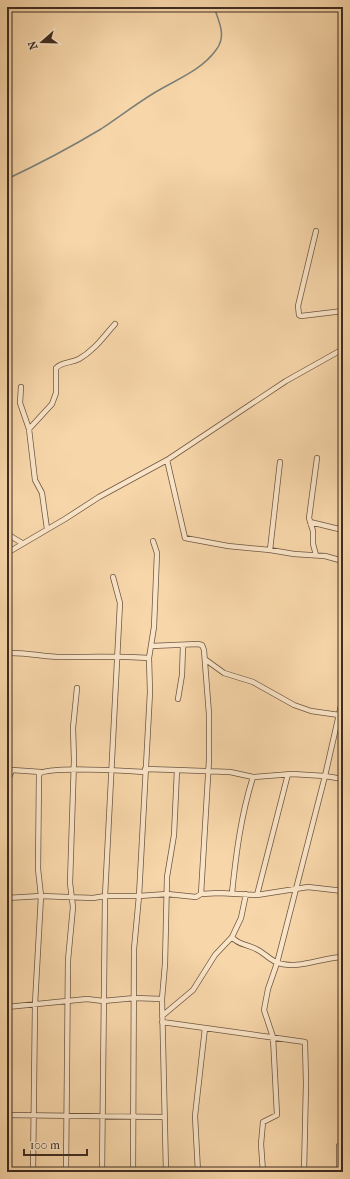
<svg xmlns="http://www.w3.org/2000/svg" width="350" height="1179" viewBox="0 0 350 1179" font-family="'IM FELL French Canon',serif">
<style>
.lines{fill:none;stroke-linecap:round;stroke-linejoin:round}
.stream{stroke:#7a8079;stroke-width:1.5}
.minor-casing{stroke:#6d5743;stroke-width:6}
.minor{stroke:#fae4c7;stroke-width:4.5}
</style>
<rect width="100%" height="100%" fill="#f7d6a9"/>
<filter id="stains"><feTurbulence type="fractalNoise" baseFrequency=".005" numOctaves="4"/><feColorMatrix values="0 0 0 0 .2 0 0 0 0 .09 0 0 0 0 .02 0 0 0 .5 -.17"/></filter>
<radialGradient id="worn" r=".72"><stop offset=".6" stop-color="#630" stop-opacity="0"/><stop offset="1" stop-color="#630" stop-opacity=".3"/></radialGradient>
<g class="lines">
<!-- stream -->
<path class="stream" d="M 7,179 C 39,164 71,147 101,129 C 119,117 136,104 154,93 C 175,80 201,71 216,50 C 227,36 219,22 214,7"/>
<!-- minor casing -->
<g class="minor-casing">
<path id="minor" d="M 316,231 L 298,306 L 299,315 L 301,316 L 343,311
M 21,387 L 20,403 L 29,429 L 35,480 L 42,493 L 47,529
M 29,429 L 52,404 L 56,393 L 56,368 C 62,362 71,363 79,359 C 94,351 104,336 115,324
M 167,460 L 185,538 L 228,546 L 270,550 L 294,554 L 325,556 L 343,561
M 7,518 L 7,519
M 310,522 L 343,530
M 7,534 L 22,543
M 270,550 L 280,462
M 7,553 L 65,519 L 99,497 L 167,460 L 286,381 L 343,349
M 316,555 L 313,544 L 313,531 L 309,518 L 317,458
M 7,570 L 7,628
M 7,633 L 8,653
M 151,646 L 198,644 L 202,645 L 204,650 L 209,714 L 209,760 L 201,894
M 7,653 C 26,652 44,657 62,657 C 91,657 120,656 149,658
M 206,660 L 224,673 L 253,682 L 294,705 L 311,711 L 339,715
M 178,699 L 182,675 L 183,646
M 145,769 L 177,770
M 7,782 L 12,770 L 41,772
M 232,893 C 236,854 241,815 253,777
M 257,895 L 288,774
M 7,898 L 41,896 L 93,898 L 105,896 L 139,896 L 167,894 L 196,897 L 201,894 L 219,893 L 257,895 L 308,887 L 343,891
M 232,937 C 238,945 247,944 256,949 C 263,952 269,959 276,962 C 297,971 322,957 343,957
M 7,1007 L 87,999 L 103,1001 L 135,998 L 162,999
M 162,1016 L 193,990 L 215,955 L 232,937 L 241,918 L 246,894
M 162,1022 L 305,1042 L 306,1083 L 304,1172
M 7,1115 L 163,1117
M 33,1172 L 35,1004 L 41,896 L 38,869 L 39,774 C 47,766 129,771 144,772
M 66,1172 L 68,960 L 73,907 L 70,883 L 74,760 L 73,728 L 77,688
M 102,1172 L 105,896 L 120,603 L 113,577
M 133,1172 L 134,949 L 139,896 L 150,692 L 149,658 L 154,627 L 157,553 L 153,541
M 166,1172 L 162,999 L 165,964 L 167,877 L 174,835 L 177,770 L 230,772 L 253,777 L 292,774 L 325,776 L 343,779
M 198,1172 L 195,1116 L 205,1028
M 263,1172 L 261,1144 L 263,1122 L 277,1115 L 273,1037 L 264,1010 L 268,989 L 277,963 L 325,776 L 343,697
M 339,1172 L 339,1146"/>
</g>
<!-- minor -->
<use href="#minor" class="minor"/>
</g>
<!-- margin -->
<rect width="350" height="1179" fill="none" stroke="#f7d6a9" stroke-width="24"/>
<rect x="8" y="8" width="334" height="1163" fill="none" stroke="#3f2d21" stroke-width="2"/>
<rect x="12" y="12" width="326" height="1155" fill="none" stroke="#3f2d21"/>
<!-- north arrow -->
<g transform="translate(42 42) rotate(250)" stroke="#fae4c7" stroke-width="3" paint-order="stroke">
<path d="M0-3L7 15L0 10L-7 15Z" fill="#3f2d21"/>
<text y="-6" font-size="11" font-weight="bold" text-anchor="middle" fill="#3f2d21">N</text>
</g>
<!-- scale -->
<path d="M24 1149v6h63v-6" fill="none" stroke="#3f2d21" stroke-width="2"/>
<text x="30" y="1149" font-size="12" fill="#3f2d21" stroke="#fae4c7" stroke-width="3" paint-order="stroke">100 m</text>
<rect width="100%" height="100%" filter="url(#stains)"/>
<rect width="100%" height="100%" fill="url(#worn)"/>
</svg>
